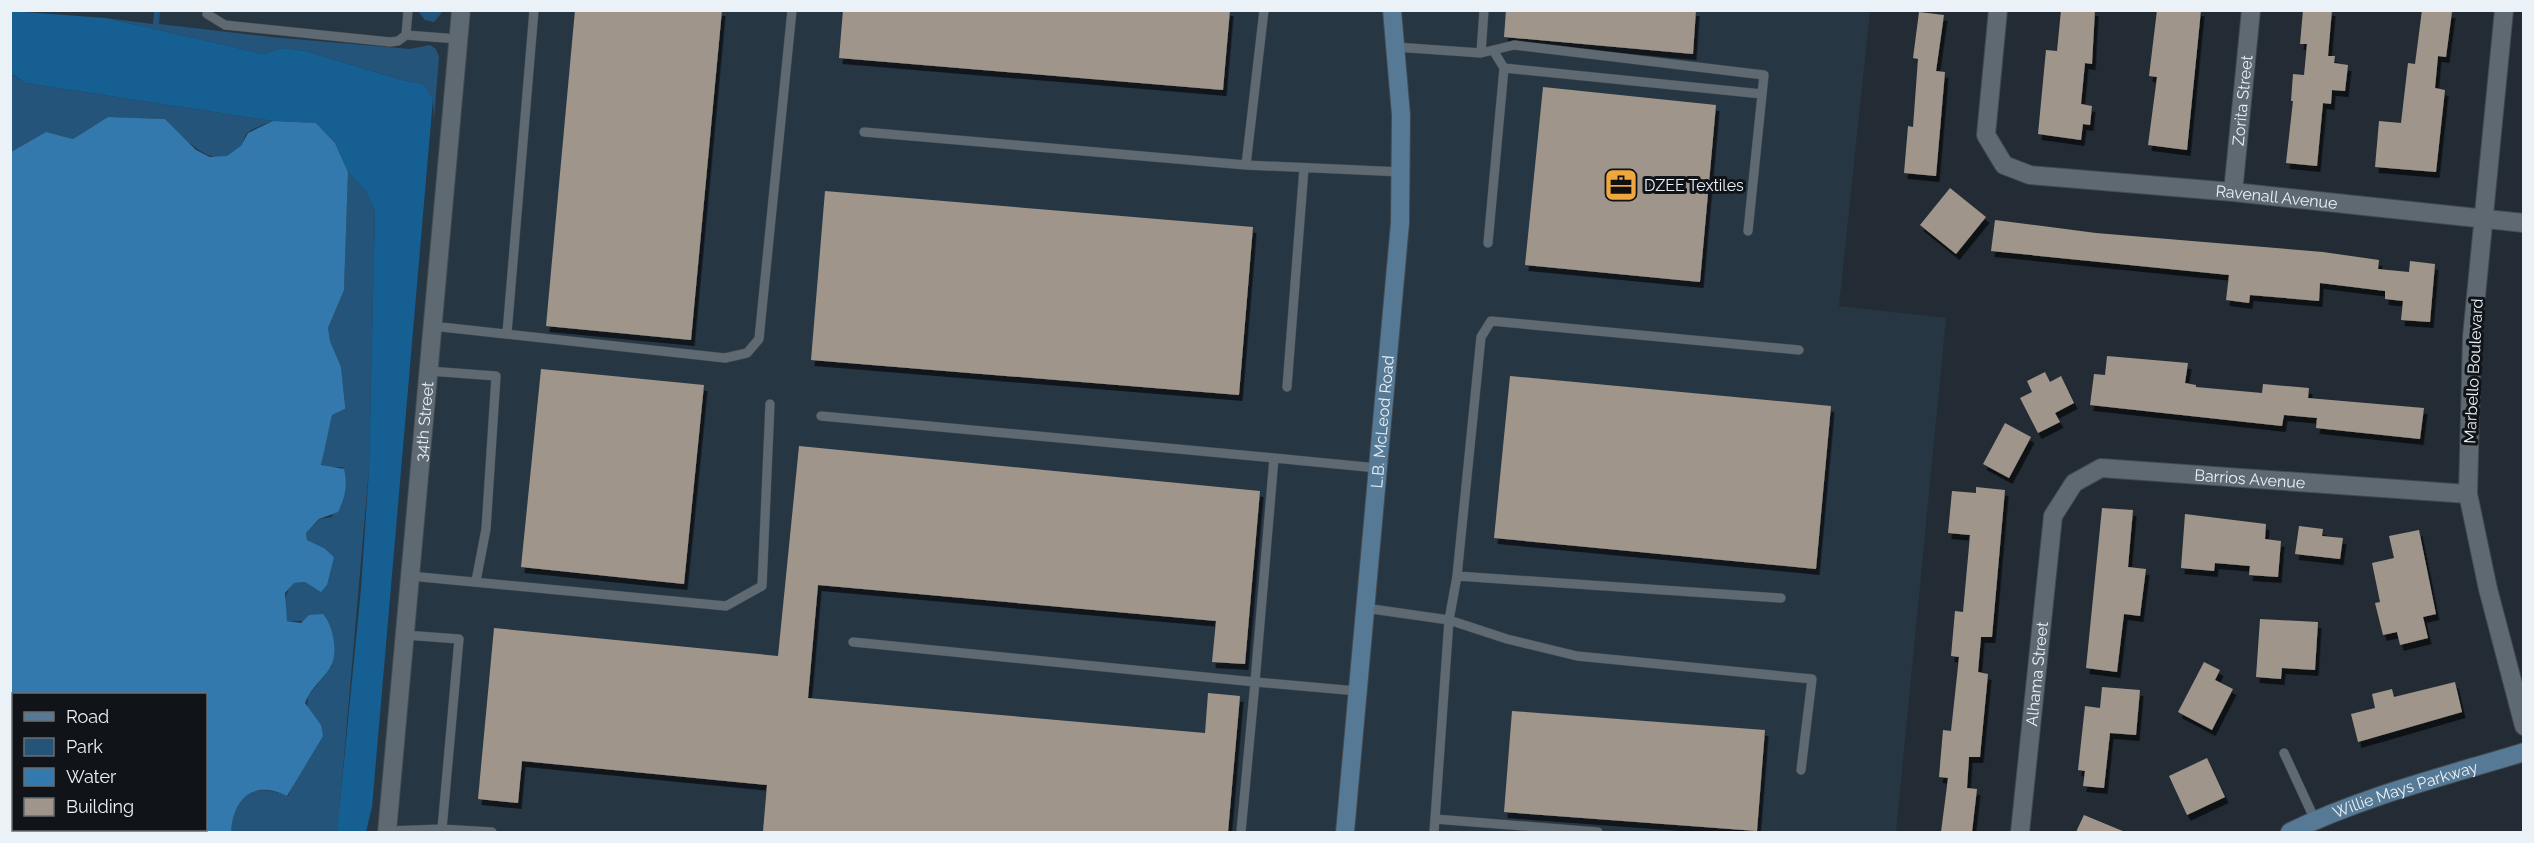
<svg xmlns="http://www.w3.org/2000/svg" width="2534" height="843" viewBox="0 0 2534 843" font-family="Raleway,sans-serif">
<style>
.built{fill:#273643;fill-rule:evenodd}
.green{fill:#245479}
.forest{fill:#165f92}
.water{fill:#3479ad;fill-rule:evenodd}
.building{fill:#9f958a;filter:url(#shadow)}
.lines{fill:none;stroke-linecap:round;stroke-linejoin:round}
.lane-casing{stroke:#424a51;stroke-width:10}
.street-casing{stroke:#424a51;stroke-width:20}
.secondary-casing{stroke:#424a51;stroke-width:20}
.lane{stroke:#5e6972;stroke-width:9}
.street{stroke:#5e6972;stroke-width:18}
.secondary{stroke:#567a95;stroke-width:18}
.labels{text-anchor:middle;stroke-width:6;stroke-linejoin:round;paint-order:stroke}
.street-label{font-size:16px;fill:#ebf2f7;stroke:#101418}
.poi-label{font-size:16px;fill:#ebf2f7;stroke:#101418;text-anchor:start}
</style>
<defs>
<filter id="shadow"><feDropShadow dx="3.5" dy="6" stdDeviation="0" flood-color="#0009"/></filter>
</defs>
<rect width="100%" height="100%" fill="#232c35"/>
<!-- built -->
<path class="built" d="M 10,11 L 1870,11 L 1839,306 L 1946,318 L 1896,832 L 11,832 ZM 14,694 L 206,694 L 206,830 L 14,830 Z"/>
<!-- green -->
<path class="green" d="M 154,11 L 160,11 L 159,24 L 271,37 L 410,49 L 430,45 L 436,49 L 439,57 L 434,120 L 433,99 L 423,84 L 402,80 L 305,51 L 282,48 L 264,54 L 106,18 L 153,24 Z
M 418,11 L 418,10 L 443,11 L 434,22 L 425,20 Z
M 10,74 L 26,83 L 273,121 C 265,124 253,128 247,133 C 244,136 244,142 241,146 C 216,177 183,137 165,119 L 108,117 L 73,139 L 46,132 L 11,152 Z
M 348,172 L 366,191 L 375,211 L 369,469 L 338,826 L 337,832 L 230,832 C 234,797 252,781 288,796 L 321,725 L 307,709 L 308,696 L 332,666 L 305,621 L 287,621 C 283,607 284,594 293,583 L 305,582 L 315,587 L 334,557 L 324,548 L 307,540 L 306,533 L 320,519 L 332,517 L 343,467 L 323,468 L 321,462 L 332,415 L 345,409 L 345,405 L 341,367 L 330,341 L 328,328 L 344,289 Z"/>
<!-- forest -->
<path class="forest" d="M 10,11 L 106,18 L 264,54 L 282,48 L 305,51 L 402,80 L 423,84 L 433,99 L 372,807 L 366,832 L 337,832 L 361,589 L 369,469 L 375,211 L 366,191 L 348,172 L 335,143 L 316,123 L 273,121 L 26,83 L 11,74 Z"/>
<!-- water -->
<path class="water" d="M 108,117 L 165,119 L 196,150 L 210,157 L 227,156 L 241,146 L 248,133 L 273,121 L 316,123 L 335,143 L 348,172 L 344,290 L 328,328 L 330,341 L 341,367 L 345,405 L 345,409 L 332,415 L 321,465 L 344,469 C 348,485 345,498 338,512 L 319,519 L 306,533 L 307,540 L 324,548 L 334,557 L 327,585 L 321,592 L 305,582 L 294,583 L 285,593 L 287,621 L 301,623 L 309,615 L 323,614 C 333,625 339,654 330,668 C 322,680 310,689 305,703 L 321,725 L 323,736 L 287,796 C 253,779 233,799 231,832 L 11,832 L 11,152 L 46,132 L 73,139 ZM 14,694 L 206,694 L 206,830 L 14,830 Z"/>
<!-- building -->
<path class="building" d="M 575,10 L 722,10 L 691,340 L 546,326 Z
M 843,10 L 1230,10 L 1223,90 L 839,58 Z
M 1506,10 L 1696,10 L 1693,54 L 1504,37 Z
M 2061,10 L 2095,10 L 2092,64 L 2085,63 L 2081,104 L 2092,106 L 2090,125 L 2083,124 L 2081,140 L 2038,134 L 2046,50 L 2057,51 Z
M 2157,10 L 2201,10 L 2187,150 L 2148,145 L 2157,77 L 2149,76 Z
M 2303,10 L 2332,10 L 2328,56 L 2335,56 L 2334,63 L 2348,65 L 2345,91 L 2332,90 L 2331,104 L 2323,103 L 2317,166 L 2286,163 L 2293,101 L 2291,101 L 2293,74 L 2304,75 L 2307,44 L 2300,44 Z
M 2422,10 L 2452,12 L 2446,57 L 2438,56 L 2435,88 L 2445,90 L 2436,172 L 2375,167 L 2379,121 L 2401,123 L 2408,63 L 2415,64 Z
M 1919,12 L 1944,15 L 1936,71 L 1945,72 L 1936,176 L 1904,173 L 1908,126 L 1913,127 L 1918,59 L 1913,58 Z
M 1543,87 L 1716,105 L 1700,282 L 1525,265 Z
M 1950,188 L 1986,217 L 1956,254 L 1920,225 Z
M 825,191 L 1253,227 L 1239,395 L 811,360 Z
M 1995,220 L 2096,233 L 2323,252 L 2379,260 L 2378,269 L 2409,272 L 2410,261 L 2435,264 L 2430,322 L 2401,320 L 2403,301 L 2385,299 L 2385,291 L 2320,283 L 2319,301 L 2250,295 L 2249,303 L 2226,300 L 2229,275 L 1991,251 Z
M 2107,356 L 2188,363 L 2185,383 L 2196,385 L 2196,387 L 2262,393 L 2263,384 L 2309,388 L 2308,398 L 2424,408 L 2420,439 L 2316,428 L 2317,418 L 2284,415 L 2282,426 L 2090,405 L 2094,374 L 2105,375 Z
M 541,369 L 704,385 L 684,584 L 521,567 Z
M 2045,372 L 2050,382 L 2061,376 L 2074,403 L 2055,413 L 2060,422 L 2038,433 L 2020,398 L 2032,392 L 2027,381 Z
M 1510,376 L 1831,406 L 1816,569 L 1494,538 Z
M 2005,423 L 2031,437 L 2009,478 L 1983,464 Z
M 799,446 L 1260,491 L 1245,664 L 1212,662 L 1216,621 L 818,585 L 808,698 L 1205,733 L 1208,693 L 1240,696 L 1228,832 L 763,831 L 767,785 L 522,761 L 518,803 L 478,799 L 494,628 L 778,656 Z
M 1976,487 L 2005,490 L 1992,637 L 1981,637 L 1978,672 L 1988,674 L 1980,757 L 1969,757 L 1967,788 L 1977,789 L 1972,832 L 1941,832 L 1948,778 L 1939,777 L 1943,730 L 1951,731 L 1959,657 L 1951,656 L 1955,611 L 1963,612 L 1970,535 L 1948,533 L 1952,491 L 1976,493 Z
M 2102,508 L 2133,510 L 2128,567 L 2146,569 L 2140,616 L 2124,614 L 2117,672 L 2086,668 Z
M 2185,514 L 2266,524 L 2265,539 L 2281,541 L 2278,577 L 2249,575 L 2250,566 L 2215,563 L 2214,571 L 2181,568 Z
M 2299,526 L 2323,529 L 2322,536 L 2343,538 L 2340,559 L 2295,554 Z
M 2419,530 L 2436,614 L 2423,617 L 2428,638 L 2400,645 L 2397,632 L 2383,635 L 2375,603 L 2380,602 L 2372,563 L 2394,558 L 2389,536 Z
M 2260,619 L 2318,622 L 2315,670 L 2282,668 L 2281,679 L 2256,677 Z
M 2204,662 L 2220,670 L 2215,680 L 2233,689 L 2212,730 L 2178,712 Z
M 2455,682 L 2462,712 L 2358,742 L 2351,714 L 2375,708 L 2372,694 L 2392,689 L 2394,697 Z
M 2102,687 L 2140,690 L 2136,735 L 2110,733 L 2104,788 L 2083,786 L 2085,771 L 2078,770 L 2085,706 L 2100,708 Z
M 1512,711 L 1765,730 L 1757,831 L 1504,812 Z
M 2207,758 L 2225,797 L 2187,815 L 2169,776 Z
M 2084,815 L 2125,832 L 2076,832 Z"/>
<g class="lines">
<!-- lane casing -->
<g class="lane-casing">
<path id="lane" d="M 208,10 L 207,14 L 225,25 L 390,42 L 398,41 L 406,35 L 458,39
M 406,35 L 408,10
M 1395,47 L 1481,53 L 1514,45 L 1764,75 L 1748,231
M 1481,53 L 1484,10
M 1504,68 L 1762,94
M 864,132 L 1246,165 L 1264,10
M 1246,165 L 1402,172
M 1488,243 L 1504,68 L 1493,50
M 432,326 L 725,358 L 747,353 L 759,339 L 792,10
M 507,333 L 534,10
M 429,371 L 496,376 L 486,529 L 476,581
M 1287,387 L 1304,168
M 821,416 L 1274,458 L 1255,682 L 853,642
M 1274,458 L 1377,468
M 410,576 L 726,606 L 762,586 L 770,404
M 1457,576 L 1481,337 L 1491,321 L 1799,350
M 1365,608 L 1449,620 L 1507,639 L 1577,656 L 1812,679 L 1801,770
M 2284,753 L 2315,820
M 442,829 L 492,832
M 387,831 L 442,829 L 459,639 L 405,635
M 1241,832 L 1255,682 L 1357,691
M 1434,832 L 1435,819
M 1598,832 L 1435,819 L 1449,620 L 1457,576 L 1781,598"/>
</g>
<!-- street casing -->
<g class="street-casing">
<g id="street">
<path id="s1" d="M 1998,10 L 1986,135 L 2004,165 L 2030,175 L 2233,192 L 2524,223"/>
<path d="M 2504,10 L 2472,337 L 2468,494 L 2488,589 L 2524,726"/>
<path id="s2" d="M 2233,192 L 2251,10"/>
<path id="s3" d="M 387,832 L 461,10"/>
<path id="s4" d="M 2020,832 L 2053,516 L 2074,483 L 2101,468 L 2468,494"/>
</g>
</g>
<!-- secondary casing -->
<g class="secondary-casing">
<g id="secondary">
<path id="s5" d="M 1345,832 L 1400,223 L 1401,115 L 1392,10"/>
<path id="s6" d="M 2290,832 C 2364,796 2446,776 2524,752"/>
</g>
</g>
<!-- lane -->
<use href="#lane" class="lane"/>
<!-- street -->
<use href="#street" class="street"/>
<!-- secondary -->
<use href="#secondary" class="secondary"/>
</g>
<!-- icons -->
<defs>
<g id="office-square" transform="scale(1.725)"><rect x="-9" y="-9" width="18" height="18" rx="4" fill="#f0a73e" stroke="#101418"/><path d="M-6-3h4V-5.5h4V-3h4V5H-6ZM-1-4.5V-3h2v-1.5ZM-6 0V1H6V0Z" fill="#111"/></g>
</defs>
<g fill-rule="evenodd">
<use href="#office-square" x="1621" y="185"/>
</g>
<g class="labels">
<!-- street labels -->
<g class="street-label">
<text dy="6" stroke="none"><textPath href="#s2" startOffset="92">Zorita Street</textPath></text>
<text dy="6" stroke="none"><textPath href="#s1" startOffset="436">Ravenall Avenue</textPath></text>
<text transform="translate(2473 371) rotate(-87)" y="6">Marbello Boulevard</text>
<text dy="6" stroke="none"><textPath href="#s3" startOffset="412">34th Street</textPath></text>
<text dy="6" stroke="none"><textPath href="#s5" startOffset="412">L.B. McLeod Road</textPath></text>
<text dy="6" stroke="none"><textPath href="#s4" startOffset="537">Barrios Avenue</textPath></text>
<text dy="6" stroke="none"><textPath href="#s4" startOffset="159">Alhama Street</textPath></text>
<text dy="6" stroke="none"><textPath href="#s6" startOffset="123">Willie Mays Parkway</textPath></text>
</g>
<!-- poi labels -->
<g class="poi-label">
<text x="1644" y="191">DZEE Textiles</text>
</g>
</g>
<!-- border -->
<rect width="2534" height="843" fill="none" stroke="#ebf2f7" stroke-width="24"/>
<!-- legend -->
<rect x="12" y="693" width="195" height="138" fill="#101418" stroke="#686d71" stroke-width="1.5"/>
<rect x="24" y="712" width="30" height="9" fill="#567a95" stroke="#686d71" stroke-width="1.5"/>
<text x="66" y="723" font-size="18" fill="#ebf2f7">Road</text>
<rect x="24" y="738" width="30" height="18" fill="#245479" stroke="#686d71" stroke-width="1.5"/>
<text x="66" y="753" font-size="18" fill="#ebf2f7">Park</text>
<rect x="24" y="768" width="30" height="18" fill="#3479ad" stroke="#686d71" stroke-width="1.5"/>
<text x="66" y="783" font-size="18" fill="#ebf2f7">Water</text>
<rect x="24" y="798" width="30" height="18" fill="#9f958a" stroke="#686d71" stroke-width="1.5"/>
<text x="66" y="813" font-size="18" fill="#ebf2f7">Building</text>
</svg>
